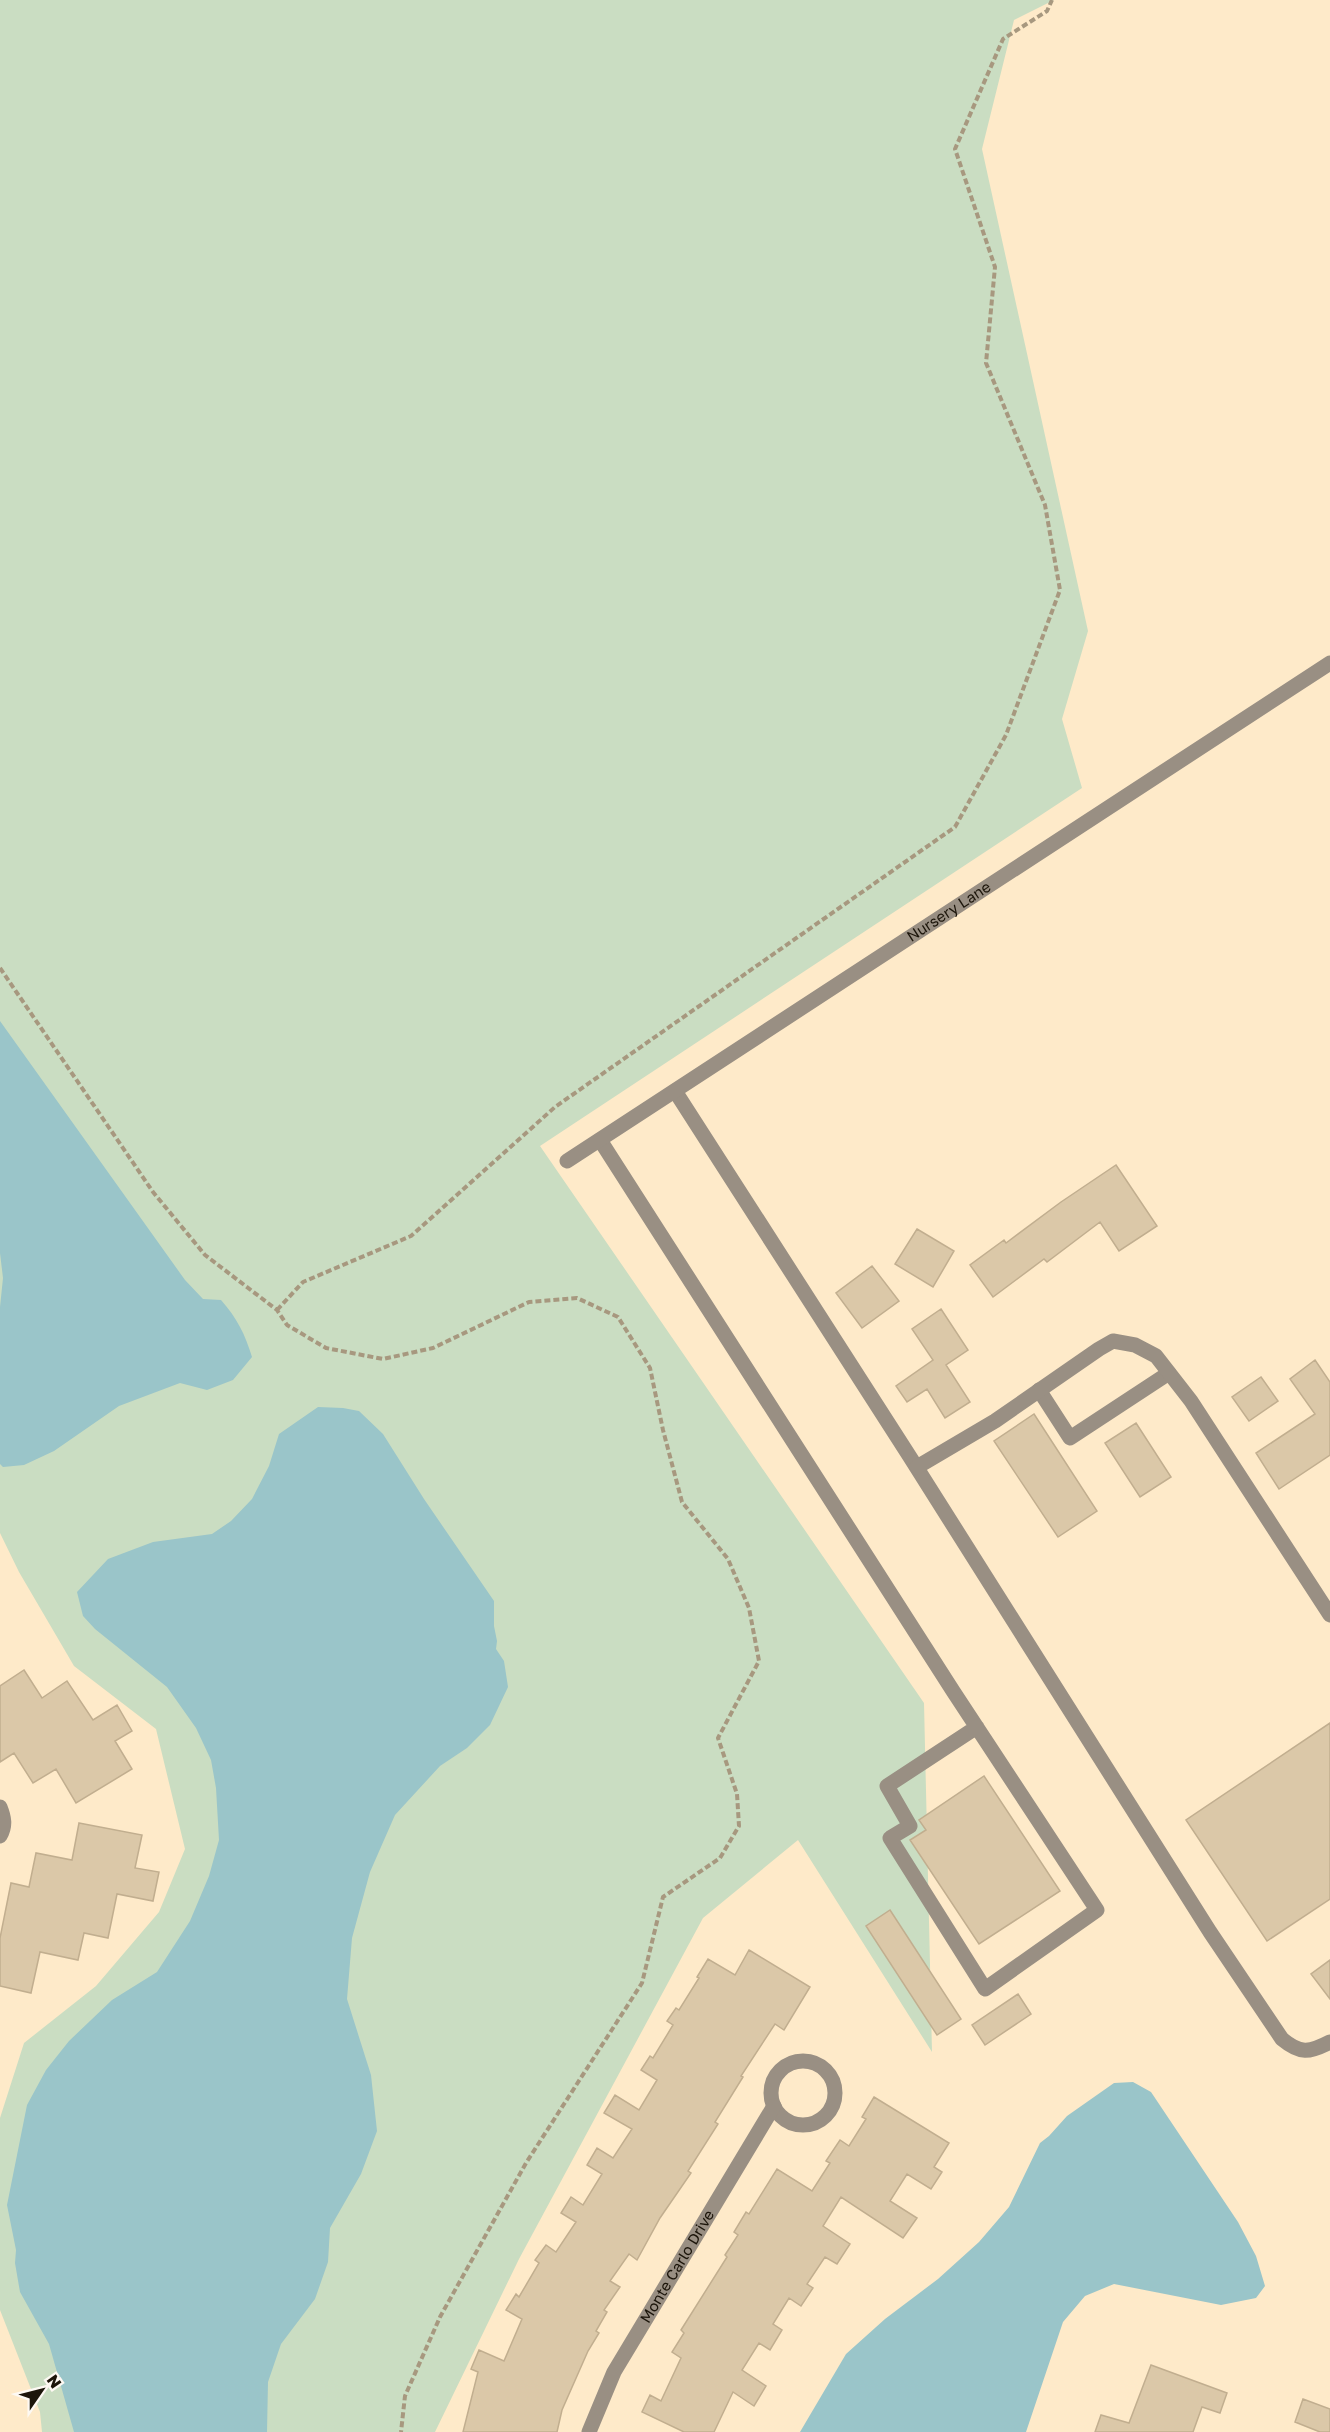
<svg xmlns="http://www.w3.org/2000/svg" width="1330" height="2432" viewBox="0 0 1330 2432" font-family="'Golos Text',sans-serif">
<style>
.green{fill:#caddc2}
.water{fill:#9ac5c9}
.building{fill:#dbc8a8;stroke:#c1ae8f;stroke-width:1.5}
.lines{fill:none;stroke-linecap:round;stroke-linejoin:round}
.path{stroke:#a7987f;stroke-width:4;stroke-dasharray:6 3;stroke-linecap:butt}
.minor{stroke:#998f83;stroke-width:15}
.labels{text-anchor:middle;stroke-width:5;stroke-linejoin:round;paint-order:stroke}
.street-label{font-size:15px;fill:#1c150a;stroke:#fdf9f3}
</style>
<rect width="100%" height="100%" fill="#feeac9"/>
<!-- green -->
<path class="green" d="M 0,0 L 1054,0 L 1014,20 L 982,149 L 1088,631 L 1062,719 L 1082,788 L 540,1146 L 924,1703 L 932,2052 L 798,1840 L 703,1918 L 519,2259 L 435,2432 L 42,2432 L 40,2412 L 0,2310 L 0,2118 L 24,2043 L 96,1986 L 159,1912 L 185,1849 L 156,1729 L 74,1666 L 19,1572 L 0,1533 Z"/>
<!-- water -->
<path class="water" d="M 0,1021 L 185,1280 L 203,1299 L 221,1300 C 237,1318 245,1334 252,1357 L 233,1380 L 207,1390 L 180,1383 L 119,1406 L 54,1451 L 24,1465 L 3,1467 L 0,1464 L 0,1307 L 3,1278 L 0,1253 Z
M 318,1407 L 343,1408 L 359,1411 L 383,1434 L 424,1499 L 494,1601 L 494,1626 L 497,1641 L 496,1649 L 504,1661 L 508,1687 L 490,1725 L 467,1748 L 440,1766 L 395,1815 L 370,1872 L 352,1938 L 347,1999 L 371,2075 L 377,2131 L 361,2174 L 330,2228 L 328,2262 L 315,2299 L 281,2344 L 268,2382 L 267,2432 L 74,2432 L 49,2344 L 20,2292 L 15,2263 L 16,2250 L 7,2205 L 27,2105 L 46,2070 L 69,2041 L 112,2000 L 157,1972 L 190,1921 L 209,1876 L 219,1840 L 216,1788 L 211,1760 L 196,1728 L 167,1687 L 95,1629 L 83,1616 L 77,1592 L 108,1559 L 153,1542 L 212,1534 L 231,1521 L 252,1499 L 269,1466 L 279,1434 Z
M 1133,2082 L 1151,2092 L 1238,2222 L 1256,2256 L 1265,2286 L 1256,2298 L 1221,2305 L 1114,2284 L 1085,2296 L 1063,2322 L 1026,2432 L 800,2432 L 846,2354 L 885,2319 L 938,2279 L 979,2242 L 1009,2207 L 1040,2143 L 1049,2136 L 1067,2116 L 1114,2083 Z"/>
<!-- building -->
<path class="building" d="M 1116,1165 L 1157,1226 L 1119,1251 L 1100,1222 L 1047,1262 L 1044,1259 L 993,1297 L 970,1265 L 1004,1240 L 1006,1243 L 1061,1202 Z
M 917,1229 L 954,1251 L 933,1287 L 895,1264 Z
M 872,1266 L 899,1301 L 862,1328 L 836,1293 Z
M 941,1309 L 968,1350 L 946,1365 L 970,1402 L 945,1418 L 927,1389 L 907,1402 L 896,1386 L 933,1360 L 912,1329 Z
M 1315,1360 L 1330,1382 L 1330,1455 L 1279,1489 L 1256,1453 L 1315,1414 L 1290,1379 Z
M 1261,1377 L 1278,1401 L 1249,1421 L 1232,1397 Z
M 1034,1414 L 1097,1511 L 1058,1537 L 994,1441 Z
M 1136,1423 L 1171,1477 L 1140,1497 L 1105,1443 Z
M 24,1670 L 42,1698 L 67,1681 L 93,1720 L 117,1705 L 132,1731 L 115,1741 L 132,1769 L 76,1803 L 56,1769 L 33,1783 L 14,1753 L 0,1762 L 0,1686 Z
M 1330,1723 L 1330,1899 L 1267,1941 L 1186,1820 Z
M 984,1776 L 1060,1891 L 979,1944 L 910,1840 L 926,1830 L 919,1820 Z
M 79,1823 L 142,1835 L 135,1868 L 159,1872 L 153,1901 L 117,1894 L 108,1938 L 84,1933 L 78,1960 L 40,1952 L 31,1993 L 0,1986 L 0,1938 L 11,1883 L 29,1887 L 36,1853 L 72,1860 Z
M 890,1910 L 961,2019 L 937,2035 L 866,1926 Z
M 749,1950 L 810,1987 L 784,2030 L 775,2024 L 741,2076 L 743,2077 L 715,2122 L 718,2124 L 688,2171 L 691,2173 L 660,2218 L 637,2260 L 629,2254 L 610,2281 L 620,2287 L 604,2310 L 607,2312 L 596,2331 L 599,2333 L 588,2351 L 562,2410 L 557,2432 L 463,2432 L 478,2372 L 471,2369 L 479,2350 L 504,2361 L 522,2319 L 506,2310 L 516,2294 L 519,2297 L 539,2263 L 535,2260 L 546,2245 L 556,2252 L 576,2222 L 561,2213 L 571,2197 L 583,2205 L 602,2174 L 587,2165 L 597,2148 L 613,2158 L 632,2129 L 604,2113 L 615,2095 L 639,2110 L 657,2080 L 641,2070 L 650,2056 L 653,2058 L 673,2025 L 667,2021 L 676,2008 L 679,2010 L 699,1978 L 697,1977 L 708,1959 L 735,1975 Z
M 1330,1960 L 1330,1999 L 1311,1974 Z
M 1018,1994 L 1031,2014 L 985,2045 L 972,2025 Z
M 874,2097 L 949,2143 L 934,2167 L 942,2172 L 931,2189 L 907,2174 L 890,2201 L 917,2218 L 903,2238 L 841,2197 L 823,2226 L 850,2244 L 837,2264 L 825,2257 L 807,2284 L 813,2288 L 801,2306 L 789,2298 L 773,2324 L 782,2330 L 770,2350 L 759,2343 L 742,2370 L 766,2386 L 754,2406 L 733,2392 L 714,2432 L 684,2432 L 642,2412 L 650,2395 L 661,2401 L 681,2358 L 672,2352 L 684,2333 L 681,2330 L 727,2257 L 725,2255 L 738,2235 L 734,2232 L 746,2212 L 749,2214 L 777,2169 L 812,2191 L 830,2163 L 826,2161 L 840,2140 L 849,2146 L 866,2119 L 862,2117 Z
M 1151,2365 L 1227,2393 L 1220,2413 L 1202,2407 L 1193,2432 L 1095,2432 L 1101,2415 L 1129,2423 Z
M 1303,2399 L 1330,2409 L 1330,2432 L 1320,2432 L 1295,2422 Z"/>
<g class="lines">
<!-- path -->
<path class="path" d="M 0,968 L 153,1192 L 205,1255 L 277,1310 L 287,1325 L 326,1348 L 383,1359 L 433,1348 L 529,1302 L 577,1298 L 618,1317 L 650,1368 L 663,1430 L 682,1502 L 728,1559 L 749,1608 L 759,1661 L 718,1738 L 737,1794 L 739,1826 L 720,1858 L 663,1897 L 642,1983 L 526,2163 L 440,2317 L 405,2396 L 401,2432
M 277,1310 L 303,1282 L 411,1236 L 555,1107 L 955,827 L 1006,735 L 1060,590 L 1045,505 L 986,363 L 995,267 L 955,149 L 1003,39 L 1047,11 L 1052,0"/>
<!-- minor -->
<g class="minor">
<path d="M 675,1091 L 910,1457 L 1210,1932 L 1282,2039 C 1300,2054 1309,2053 1330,2042"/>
<path d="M 600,1140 L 953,1691 L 1097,1910 L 985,1989 L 890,1838 L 910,1826 L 887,1786 L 977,1727"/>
<path id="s1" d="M 567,1161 L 1330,663"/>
<path d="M 1039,1390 L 1070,1438 L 1169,1373"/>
<path d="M 917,1467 L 995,1421 L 1099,1349 L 1113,1341 L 1135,1345 L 1156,1356 L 1191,1401 L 1330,1615"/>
<path d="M 0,1807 C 4,1817 6,1826 0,1836"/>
<circle cx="803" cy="2093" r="32"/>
<path id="s2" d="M 589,2432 L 614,2372 L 774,2106"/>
</g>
</g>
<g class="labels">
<!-- street labels -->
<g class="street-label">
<text dy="5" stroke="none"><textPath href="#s1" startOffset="456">Nursery Lane</textPath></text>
<text dy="5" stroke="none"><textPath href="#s2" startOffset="188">Monte Carlo Drive</textPath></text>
</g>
</g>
<!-- north arrow -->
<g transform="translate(42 2390) rotate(55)" stroke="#fdf9f3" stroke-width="4.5" paint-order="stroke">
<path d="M0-4.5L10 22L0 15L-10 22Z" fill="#1c150a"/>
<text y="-9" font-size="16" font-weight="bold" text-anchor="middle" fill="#1c150a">N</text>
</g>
</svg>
